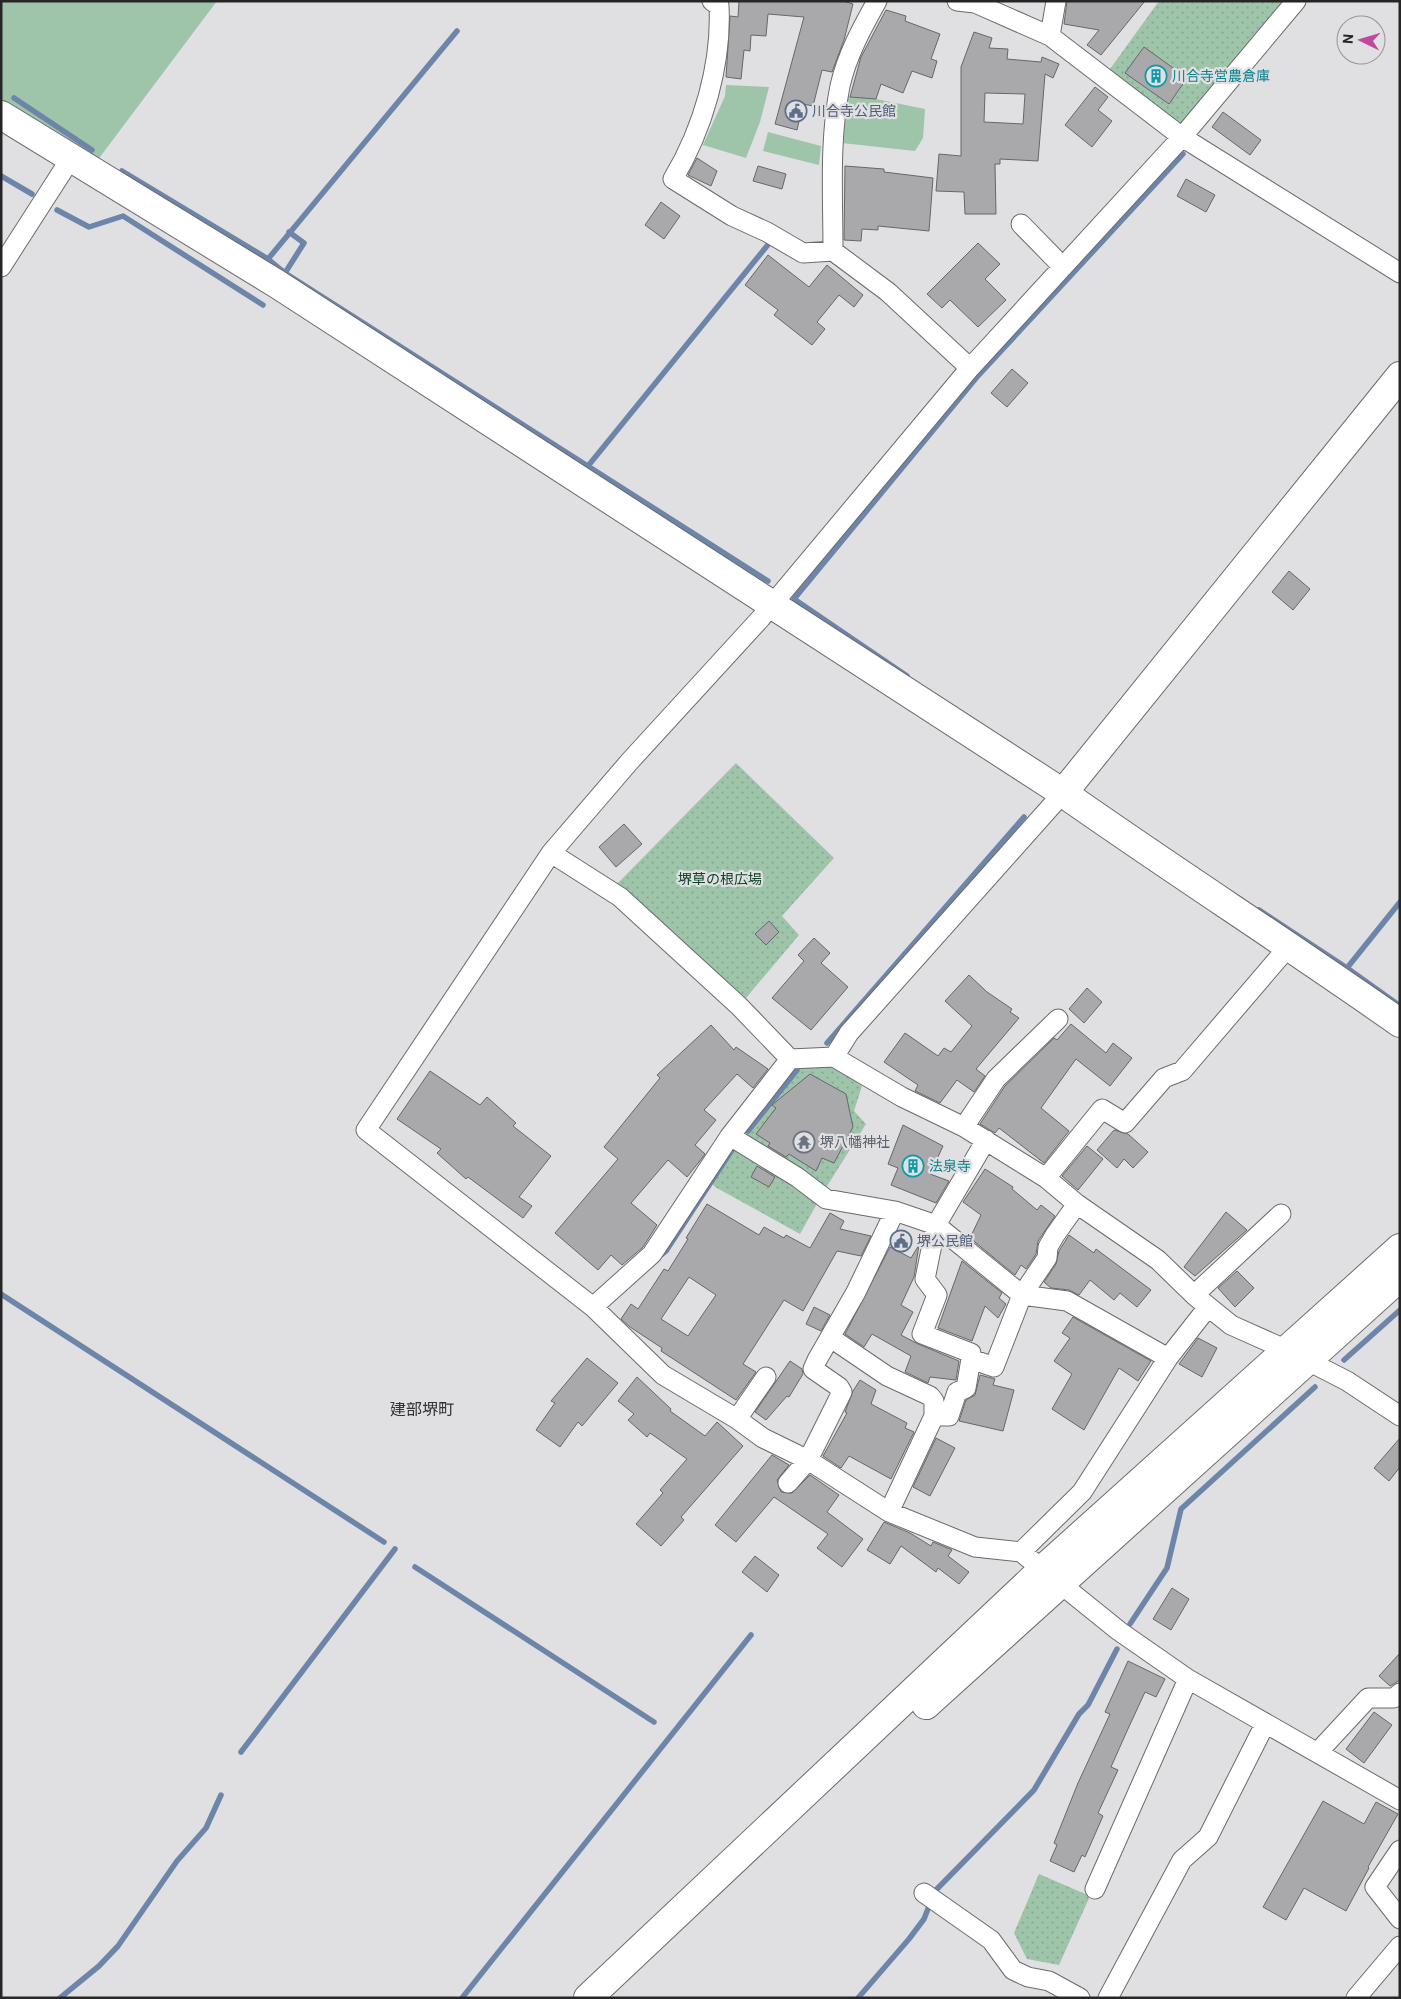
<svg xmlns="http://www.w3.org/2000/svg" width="1401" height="1999" viewBox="0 0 1401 1999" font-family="Roboto,'Noto Sans JP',sans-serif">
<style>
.grass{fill:#9ec4aa}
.park{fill:url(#park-dots)}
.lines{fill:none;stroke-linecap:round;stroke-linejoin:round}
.stream{stroke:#6c85a9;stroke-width:5.5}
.building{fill:#a9a9ab;stroke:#676769;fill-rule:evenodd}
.street-casing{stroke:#6b6b6d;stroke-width:21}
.secondary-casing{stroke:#6b6b6d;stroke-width:30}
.street{stroke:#fff;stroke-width:19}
.secondary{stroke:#fff;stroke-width:28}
.labels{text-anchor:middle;stroke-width:4.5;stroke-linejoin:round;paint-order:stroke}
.culture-label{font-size:14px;fill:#0d838f;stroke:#e0e0e2;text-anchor:start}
.service-label{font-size:14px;fill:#4e5e75;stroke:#e0e0e2;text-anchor:start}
.park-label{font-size:14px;fill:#0e4327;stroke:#e0e0e2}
.worship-label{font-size:14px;fill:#5b616d;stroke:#e0e0e2;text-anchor:start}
.quarter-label{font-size:16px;fill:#333335;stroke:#e0e0e2}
</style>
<defs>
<pattern id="park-dots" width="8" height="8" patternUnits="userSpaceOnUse" patternTransform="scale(1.25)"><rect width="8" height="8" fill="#9ec4aa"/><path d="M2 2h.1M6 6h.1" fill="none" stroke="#88a892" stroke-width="1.8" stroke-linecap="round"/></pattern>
</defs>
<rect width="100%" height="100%" fill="#e0e0e2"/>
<!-- grass -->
<path class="grass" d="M 1,1 L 217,1 L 94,165 L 1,104 Z
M 726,85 L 769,87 L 760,122 L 746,158 L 703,145 L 725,96 Z
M 846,96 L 876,99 L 925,109 L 923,138 L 915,151 L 842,143 Z
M 768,132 L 821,146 L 819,165 L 763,151 Z"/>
<!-- park -->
<path class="park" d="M 1159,1 L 1295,1 L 1182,137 L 1105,76 Z
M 736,763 L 834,858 L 782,916 L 799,935 L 746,998 L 617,884 Z
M 829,1063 L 862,1086 L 854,1111 L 866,1124 L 824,1191 L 800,1234 L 715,1187 L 707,1176 L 793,1064 Z
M 1039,1874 L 1090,1896 L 1059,1965 L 1027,1959 L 1014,1933 Z"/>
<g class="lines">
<!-- stream -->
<path class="stream" d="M 14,98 L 92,150
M 122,171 L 268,259 L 285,273 L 768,581
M 1,176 L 32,194
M 57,210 L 89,227 L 123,216 L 263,305
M 268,259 L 457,31
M 285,273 L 304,243 L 289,232
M 588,466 L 771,241
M 907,676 L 794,599 L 977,377 L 1183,154
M 1259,910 L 1347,968 L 1400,1006
M 1347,968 L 1400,902
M 827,1043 L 1024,817
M 748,1131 L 797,1070
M 660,1256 L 666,1251 L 732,1150
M 1,1294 L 384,1542
M 1344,1360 L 1400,1310
M 415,1567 L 654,1722
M 1130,1624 L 1167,1568 L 1181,1509 L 1315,1387
M 241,1752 L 395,1549
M 60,1998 L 99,1966 L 118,1946 L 177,1861 L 206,1828 L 221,1795
M 462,1998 L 751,1635
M 858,1998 L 909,1939 L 924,1919 L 935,1891 L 1034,1790 L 1079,1714 L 1088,1705 L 1117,1649"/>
</g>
<!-- building -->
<path class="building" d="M 739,1 L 843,1 L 853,4 L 844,40 L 832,72 L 822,70 L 813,106 L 803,104 L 797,130 L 775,124 L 804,17 L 768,14 L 766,36 L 751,35 L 750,51 L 744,50 L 741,79 L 726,77 L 730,16 L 738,17 Z
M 1067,1 L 1145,1 L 1101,55 L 1087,45 L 1099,30 L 1064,24 Z
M 886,10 L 906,16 L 905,21 L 940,34 L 931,59 L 937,61 L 932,78 L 912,71 L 903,93 L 881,84 L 876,99 L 850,97 L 861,57 Z
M 974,32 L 992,38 L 989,48 L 1008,49 L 1007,59 L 1041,62 L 1042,57 L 1059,64 L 1053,78 L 1045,74 L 1038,161 L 1000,159 L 1000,164 L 995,164 L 996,214 L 965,214 L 964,192 L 936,191 L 939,154 L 961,156 L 961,67 ZM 985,93 L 1025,94 L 1023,124 L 984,122 Z
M 1144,47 L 1187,78 L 1169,104 L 1125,73 Z
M 1095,87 L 1108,97 L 1098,110 L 1112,121 L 1092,147 L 1065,125 Z
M 1223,112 L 1261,140 L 1250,155 L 1212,127 Z
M 697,158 L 717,171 L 711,186 L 688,175 Z
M 758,166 L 786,174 L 782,189 L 753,181 Z
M 845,166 L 884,169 L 884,172 L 933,178 L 929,231 L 878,226 L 878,230 L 862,229 L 861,241 L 844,240 Z
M 1186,179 L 1215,195 L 1206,212 L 1177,196 Z
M 661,202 L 680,216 L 664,239 L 645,225 Z
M 978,243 L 1000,264 L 985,279 L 1006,300 L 978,327 L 950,300 L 942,308 L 927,294 Z
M 768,255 L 809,287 L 827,265 L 863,295 L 854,307 L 839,295 L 817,322 L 825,329 L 812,345 L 774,315 L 778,310 L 745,285 Z
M 1012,369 L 1028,383 L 1007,407 L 991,393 Z
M 1289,571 L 1310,589 L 1293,610 L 1272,592 Z
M 624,824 L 642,844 L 616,867 L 599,847 Z
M 769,921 L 779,932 L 766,945 L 755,934 Z
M 814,938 L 830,953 L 821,963 L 848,987 L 811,1030 L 772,998 L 804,961 L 798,955 Z
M 969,975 L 987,992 L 1012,1009 L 1010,1012 L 1019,1018 L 976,1069 L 985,1076 L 974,1092 L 957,1080 L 940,1103 L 915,1091 L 918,1085 L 884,1062 L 905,1033 L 938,1056 L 944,1048 L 951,1052 L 972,1026 L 945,1001 Z
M 1087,988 L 1102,1002 L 1084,1023 L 1069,1009 Z
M 1071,1024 L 1106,1053 L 1113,1043 L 1132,1058 L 1110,1086 L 1076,1059 L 1041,1108 L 1069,1131 L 1044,1163 L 999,1128 L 995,1133 L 980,1124 L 1005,1086 L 1054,1038 L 1057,1040 Z
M 711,1025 L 734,1050 L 736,1047 L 768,1069 L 753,1088 L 737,1074 L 704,1110 L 716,1120 L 695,1145 L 705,1154 L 699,1162 L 687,1177 L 668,1160 L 631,1203 L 657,1225 L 643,1247 L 622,1265 L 611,1255 L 598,1270 L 555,1233 L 618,1159 L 604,1147 L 660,1078 L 657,1075 Z
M 430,1071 L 480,1105 L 487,1097 L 516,1123 L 513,1126 L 551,1156 L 519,1197 L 532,1206 L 523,1218 L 468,1177 L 466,1179 L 437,1153 L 441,1149 L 397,1119 Z
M 810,1074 L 846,1094 L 853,1127 L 834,1163 L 822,1158 L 816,1171 L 789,1154 L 786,1157 L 768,1146 L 770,1143 L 756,1134 L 776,1108 L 772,1105 Z
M 903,1125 L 943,1146 L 930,1174 L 949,1181 L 936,1203 L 891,1185 L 898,1168 L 888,1164 Z
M 1114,1130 L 1128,1134 L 1148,1152 L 1133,1168 L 1124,1159 L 1117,1168 L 1097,1150 Z
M 1087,1146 L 1103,1159 L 1078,1190 L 1062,1176 Z
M 757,1166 L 775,1177 L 769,1187 L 751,1177 Z
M 985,1169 L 1013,1187 L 1012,1189 L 1037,1210 L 1041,1205 L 1055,1216 L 1038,1241 L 1036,1254 L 1026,1269 L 1021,1265 L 1015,1275 L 970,1238 L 981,1215 L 963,1202 Z
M 707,1204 L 759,1235 L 764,1227 L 784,1238 L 786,1235 L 810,1248 L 830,1213 L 844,1221 L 840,1229 L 871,1236 L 861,1256 L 837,1251 L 803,1311 L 784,1300 L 743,1364 L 756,1372 L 736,1400 L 661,1351 L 662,1348 L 630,1327 L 621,1319 L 631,1304 L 638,1309 L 664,1269 L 668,1271 L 688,1239 L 686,1238 ZM 689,1277 L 716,1295 L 688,1336 L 661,1319 Z
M 1226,1212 L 1247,1230 L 1195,1276 L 1184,1267 Z
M 1069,1235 L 1094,1253 L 1096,1249 L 1151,1290 L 1137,1307 L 1120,1293 L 1114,1300 L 1090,1280 L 1079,1295 L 1069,1290 L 1051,1288 L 1044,1282 L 1056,1264 L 1059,1251 Z
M 919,1245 L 914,1277 L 901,1305 L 913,1312 L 901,1335 L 918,1344 L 959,1361 L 956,1380 L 930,1377 L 928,1383 L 905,1372 L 911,1356 L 872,1334 L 864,1347 L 845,1334 L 890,1247 L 911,1258 Z
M 962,1261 L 1002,1293 L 999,1298 L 1006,1304 L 998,1318 L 985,1306 L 972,1341 L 938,1328 Z
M 1237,1271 L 1254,1288 L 1235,1307 L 1218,1288 Z
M 814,1307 L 830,1315 L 821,1331 L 806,1324 Z
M 1073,1317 L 1151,1361 L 1138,1381 L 1119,1368 L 1084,1430 L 1052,1409 L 1072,1374 L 1054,1361 L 1070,1338 L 1062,1333 Z
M 1198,1338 L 1217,1348 L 1202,1377 L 1179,1364 Z
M 587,1358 L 618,1383 L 582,1426 L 578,1422 L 560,1447 L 536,1430 L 555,1403 L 551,1401 Z
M 790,1361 L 802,1369 L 803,1374 L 789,1397 L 787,1396 L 766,1420 L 755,1412 Z
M 980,1375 L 995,1379 L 993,1385 L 1014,1390 L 1003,1431 L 959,1421 L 966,1400 L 975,1395 Z
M 637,1377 L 671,1409 L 670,1411 L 705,1436 L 717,1422 L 743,1446 L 681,1517 L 684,1520 L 661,1546 L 636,1524 L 663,1493 L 660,1490 L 687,1459 L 650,1433 L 647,1437 L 628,1420 L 634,1414 L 618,1401 Z
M 860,1380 L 876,1390 L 871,1404 L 907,1423 L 905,1428 L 914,1432 L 891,1479 L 849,1456 L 841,1468 L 823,1456 L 847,1413 L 845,1412 L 853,1391 Z
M 936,1438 L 955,1448 L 930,1496 L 913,1487 Z
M 1400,1438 L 1400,1467 L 1389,1481 L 1374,1468 Z
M 772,1455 L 789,1465 L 777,1480 L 781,1492 L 792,1493 L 810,1475 L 839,1495 L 827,1512 L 863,1539 L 842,1567 L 817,1548 L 828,1534 L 774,1497 L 736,1542 L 715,1525 Z
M 884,1522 L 910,1533 L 931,1546 L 933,1542 L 950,1549 L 952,1550 L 948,1556 L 969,1572 L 959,1584 L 938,1568 L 936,1572 L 901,1546 L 890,1564 L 867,1550 Z
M 755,1556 L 779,1575 L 767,1592 L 742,1572 Z
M 1172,1588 L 1189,1599 L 1171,1630 L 1153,1619 Z
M 1400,1653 L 1400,1680 L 1390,1686 L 1379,1676 Z
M 1128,1661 L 1165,1679 L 1156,1697 L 1145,1692 L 1127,1731 L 1111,1767 L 1118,1770 L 1098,1813 L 1103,1816 L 1085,1857 L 1082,1855 L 1074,1872 L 1050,1861 L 1057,1845 L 1054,1843 L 1078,1783 L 1110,1714 L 1105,1712 Z
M 1374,1712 L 1392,1725 L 1364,1763 L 1346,1749 Z
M 1323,1801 L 1364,1824 L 1376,1802 L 1398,1814 L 1368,1867 L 1369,1868 L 1346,1911 L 1304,1888 L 1286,1920 L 1263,1907 Z"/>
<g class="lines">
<!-- street casing -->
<g class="street-casing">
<path id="street" d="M 712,1 L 719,6 C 722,64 703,129 673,179 L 732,216 L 767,232 L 803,253 L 833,251 L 888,292 L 970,368
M 957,1 L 975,3 L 1050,36 L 1182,137 L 1400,273
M 1296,1 L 1182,137 L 970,368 L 761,618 L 630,761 L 551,853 L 366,1130 L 593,1307 L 663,1375 L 737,1419 L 763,1438 L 808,1460 L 889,1512 L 975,1547 L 1021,1552 L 1119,1631 L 1188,1679 L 1400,1800
M 1050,36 L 1056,1
M 1021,224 L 1063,267
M 833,251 C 833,196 829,140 840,86 C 847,55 862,28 877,1
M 1,267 L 71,158
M 551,853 L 620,897 L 739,1006 L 790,1059 L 834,1057 L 902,1097 L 964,1127 L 1046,1178 L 1077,1204 L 1158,1260 L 1194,1295 L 1231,1325 L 1287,1350
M 834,1057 L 849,1033 L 1063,793
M 964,1127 L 996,1079 L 1058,1019
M 730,1136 L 797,1177 L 826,1199 L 895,1211 L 936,1225 L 1022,1295 L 1067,1301 L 1168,1358
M 986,1140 L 936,1225 L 925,1279 L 937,1295 L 922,1334 L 971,1353 L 971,1359 L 994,1367 L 1022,1295 L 1047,1258 L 1048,1247 L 1055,1235 L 1077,1204
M 1046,1178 L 1102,1109 L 1125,1123 L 1164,1078 L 1182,1071 L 1289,946
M 1194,1295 L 1281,1214
M 593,1307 L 652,1254 L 730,1136 L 790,1059
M 831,1338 L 887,1376 L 930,1396 L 934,1401 L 934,1416 L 949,1416 L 957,1392 L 966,1388 L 971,1359
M 1308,1361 L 1347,1381 L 1400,1416
M 737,1419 L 766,1377
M 788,1483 L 808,1460 L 842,1392 L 839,1387 L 813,1369 L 817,1360 L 856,1292 L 895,1211
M 889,1512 L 934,1416
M 1021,1552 L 1082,1492 L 1168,1358 L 1208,1307
M 1318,1752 L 1368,1698 L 1394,1698 L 1400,1693
M 1400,1850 L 1375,1887 L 1400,1919
M 1095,1889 L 1188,1679
M 924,1893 L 991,1940 L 1013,1970 L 1028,1977 L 1049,1981 L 1080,1998
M 1108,1998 L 1182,1860 L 1208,1837 L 1265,1724
M 1356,1998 L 1400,1946"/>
</g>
<!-- secondary casing -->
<g class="secondary-casing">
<path id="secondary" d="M 1,115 L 277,284 L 1063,793 C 1174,871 1289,945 1400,1023
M 1063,793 L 1400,376
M 926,1705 L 1400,1277
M 588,1998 L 1042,1570 L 1400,1248"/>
</g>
<!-- street -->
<use href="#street" class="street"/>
<!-- secondary -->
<use href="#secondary" class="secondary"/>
</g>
<!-- icons -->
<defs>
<g id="building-ring" transform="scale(1.125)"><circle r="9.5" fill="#e0e0e2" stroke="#0f9aa8" stroke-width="1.5"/><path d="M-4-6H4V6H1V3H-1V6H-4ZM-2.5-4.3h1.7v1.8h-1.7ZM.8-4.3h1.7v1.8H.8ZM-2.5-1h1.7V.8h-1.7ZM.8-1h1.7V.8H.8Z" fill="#0f9aa8"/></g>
<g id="civic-ring" transform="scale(1.125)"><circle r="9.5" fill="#e0e0e2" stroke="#5c6f8a" stroke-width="1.5"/><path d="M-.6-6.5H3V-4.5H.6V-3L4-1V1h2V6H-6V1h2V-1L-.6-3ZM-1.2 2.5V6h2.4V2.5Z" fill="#5c6f8a"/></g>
<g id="temple-ring" transform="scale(1.125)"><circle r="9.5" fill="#e0e0e2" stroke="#6b7280" stroke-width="1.5"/><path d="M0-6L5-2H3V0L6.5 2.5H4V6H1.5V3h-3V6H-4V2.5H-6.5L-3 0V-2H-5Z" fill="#6b7280"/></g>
</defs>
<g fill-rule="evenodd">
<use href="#building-ring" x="1156" y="76"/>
<use href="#civic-ring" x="796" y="111"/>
<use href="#temple-ring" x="804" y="1142"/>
<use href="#building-ring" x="913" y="1166"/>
<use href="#civic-ring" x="901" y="1241"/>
</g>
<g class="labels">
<!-- culture labels -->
<g class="culture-label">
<text x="1172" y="81">川合寺営農倉庫</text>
<text x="929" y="1171">法泉寺</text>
</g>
<!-- service labels -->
<g class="service-label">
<text x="812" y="116">川合寺公民館</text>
<text x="917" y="1246">堺公民館</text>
</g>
<!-- park labels -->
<g class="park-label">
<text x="720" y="884">堺草の根広場</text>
</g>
<!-- worship labels -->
<g class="worship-label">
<text x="820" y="1147">堺八幡神社</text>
</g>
<!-- quarter labels -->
<g class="quarter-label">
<text x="422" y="1415">建部堺町</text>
</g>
</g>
<!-- border -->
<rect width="1401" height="1999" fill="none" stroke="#262627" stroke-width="5"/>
<!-- north arrow -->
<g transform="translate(1361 40) rotate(275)"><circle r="24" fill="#e0e0e2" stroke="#969697"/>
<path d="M0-4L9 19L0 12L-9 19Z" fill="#c0489e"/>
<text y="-8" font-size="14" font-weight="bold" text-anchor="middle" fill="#262627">N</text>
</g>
</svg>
